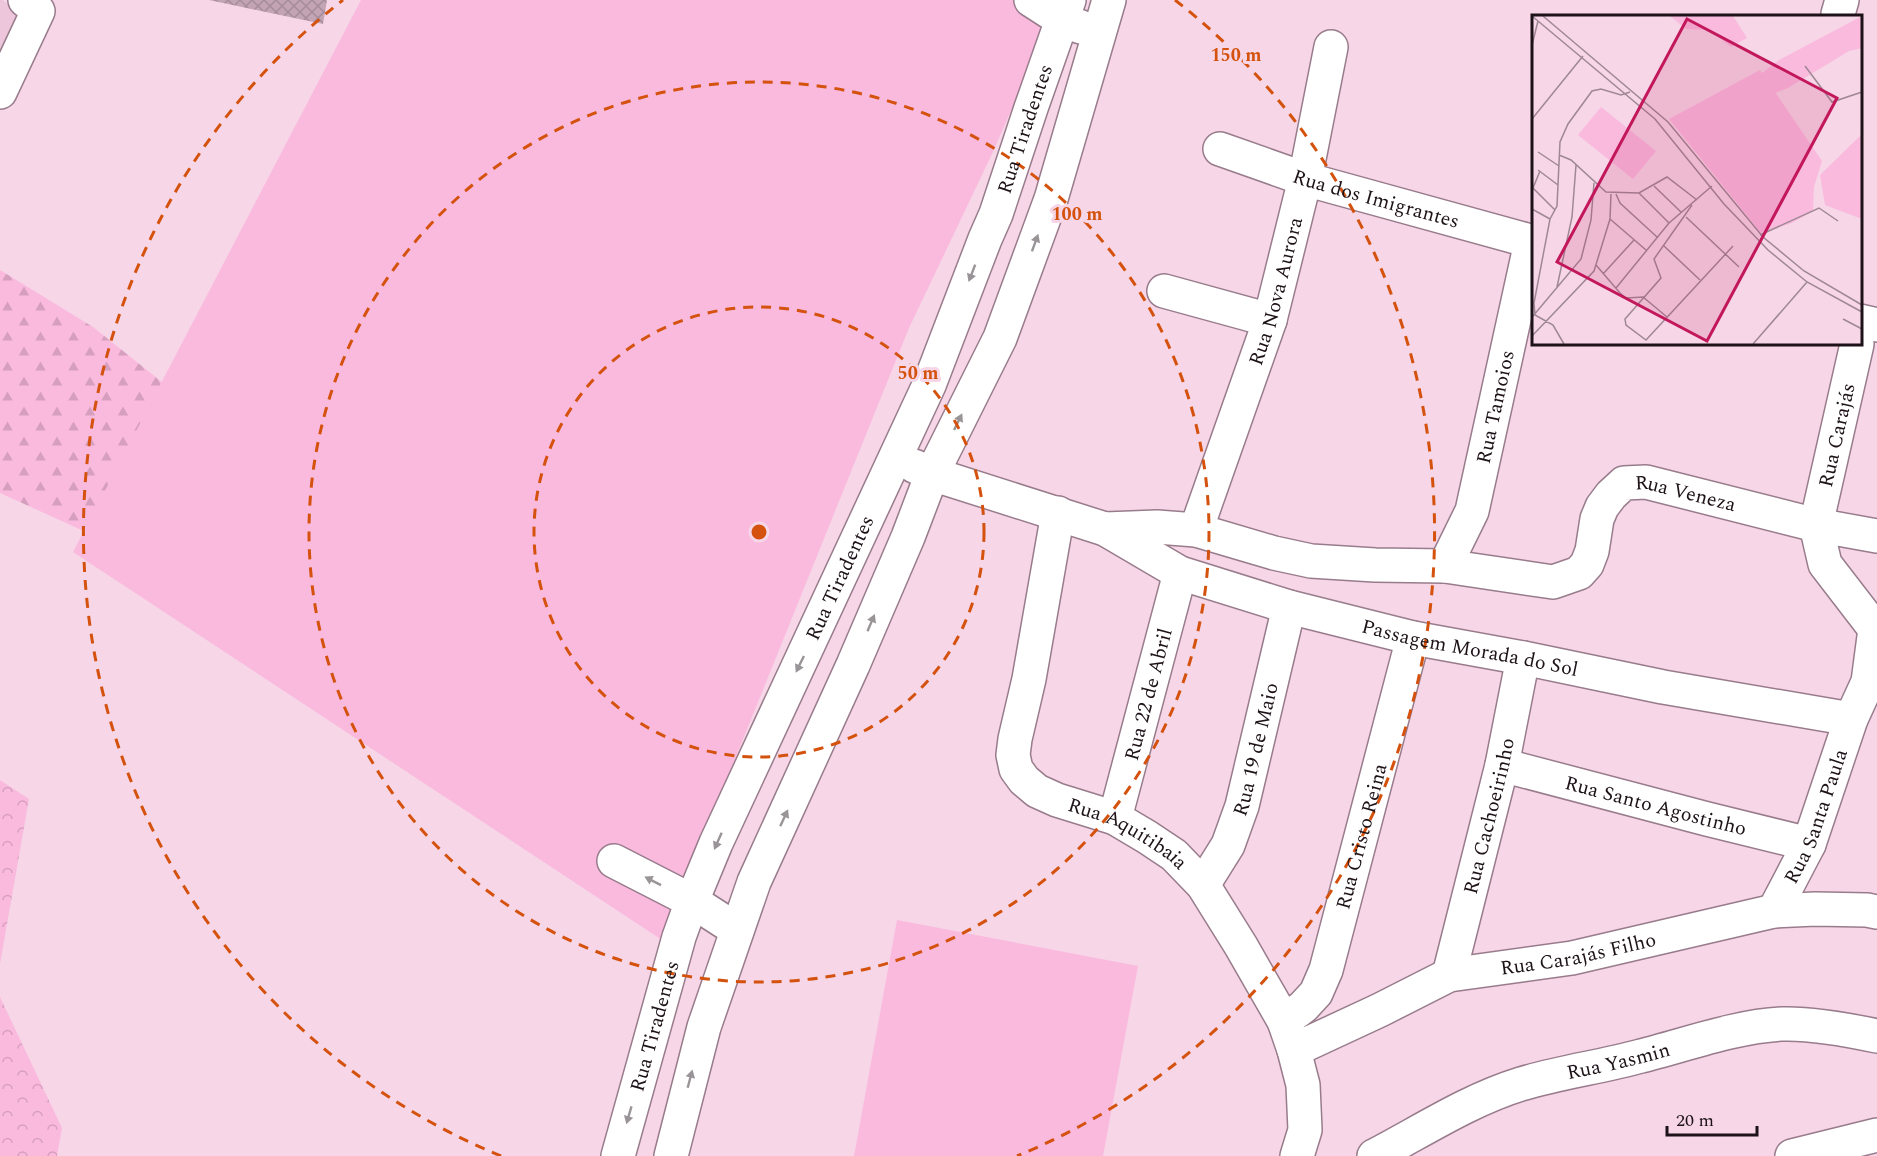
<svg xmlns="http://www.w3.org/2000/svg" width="1877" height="1156" viewBox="0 0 1877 1156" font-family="Spectral,serif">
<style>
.built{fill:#edc6db}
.forest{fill:url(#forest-firs)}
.park{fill:url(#park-crowns)}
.pitch{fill:#fabade}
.building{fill:url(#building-cross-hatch)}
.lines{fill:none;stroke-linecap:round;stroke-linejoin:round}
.minor-casing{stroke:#987c8c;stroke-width:36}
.minor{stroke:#fff;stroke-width:33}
.oneway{fill:#999497}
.ring{fill:none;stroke:#d4520d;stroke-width:3;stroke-dasharray:10 8}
.labels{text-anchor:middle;stroke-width:6;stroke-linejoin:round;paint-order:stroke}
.street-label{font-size:20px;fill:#1d1218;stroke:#f6d6e7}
.inset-road{fill:none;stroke:#9f8894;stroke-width:1.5}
.view{fill:#c2185b;fill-opacity:0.15;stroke:#c2185b;stroke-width:3}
.inset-edge{fill:none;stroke:#1d1218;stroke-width:3}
.centre{fill:#d4520d;stroke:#f6d6e7;stroke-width:3}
.ring-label{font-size:18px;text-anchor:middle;font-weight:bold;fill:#d4520d;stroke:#f6d6e7;stroke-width:6;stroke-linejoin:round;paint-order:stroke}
</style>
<defs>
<pattern id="forest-firs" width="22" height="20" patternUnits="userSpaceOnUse" patternTransform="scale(1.5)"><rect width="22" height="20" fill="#fabade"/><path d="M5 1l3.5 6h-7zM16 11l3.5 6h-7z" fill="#d69fbe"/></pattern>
<pattern id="park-crowns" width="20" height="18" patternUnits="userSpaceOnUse" patternTransform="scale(1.5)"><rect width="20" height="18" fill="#fabade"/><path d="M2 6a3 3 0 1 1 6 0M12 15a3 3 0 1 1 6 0" fill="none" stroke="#d69fbe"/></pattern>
<pattern id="building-cross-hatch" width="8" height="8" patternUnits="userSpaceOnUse" patternTransform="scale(1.5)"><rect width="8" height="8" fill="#c2a4b5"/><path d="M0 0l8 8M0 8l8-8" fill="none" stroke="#a68c9b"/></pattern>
</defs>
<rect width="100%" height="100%" fill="#f6d6e7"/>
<!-- built -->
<path class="built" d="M 0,0 L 3,0 L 21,17 L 0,57 Z"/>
<!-- forest -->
<path class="forest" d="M 0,270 L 93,327 L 357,538 L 595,763 L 0,493 Z"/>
<!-- park -->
<path class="park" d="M 0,780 L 29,799 L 0,964 Z
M 0,997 L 62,1128 L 57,1156 L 0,1156 Z"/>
<!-- pitch -->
<path class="pitch" d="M 361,0 L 1023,0 L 1050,22 L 992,154 L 909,328 L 662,940 L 73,552 Z
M 897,920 L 1138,966 L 1103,1156 L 854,1156 Z"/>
<!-- building -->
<path class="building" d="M 209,0 L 327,0 L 323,24 Z"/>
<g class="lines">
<!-- minor casing -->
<g class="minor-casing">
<g id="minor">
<path d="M 1031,0 L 1062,20 L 1081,27"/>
<path d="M 1838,14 L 1842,0"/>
<path d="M 0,92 L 38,11 L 25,0"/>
<path id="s1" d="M 1220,149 L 1305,179 L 1534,242"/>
<path d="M 1164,291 L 1270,320"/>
<path d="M 1860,321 L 1877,325"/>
<path id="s2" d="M 914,466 L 932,474 L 1105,529 L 1180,573 L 1289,607 L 1413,638 L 1523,658 L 1663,687 L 1851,719"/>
<path id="s3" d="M 1058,513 L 1029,679 L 1015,739 L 1013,755 L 1016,769 L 1024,780 L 1037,791 L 1057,800 L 1115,818 L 1147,837 L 1174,855 L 1203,885 L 1241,946 L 1284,1021 L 1294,1050 L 1303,1085 L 1305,1130 L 1297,1156"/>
<path id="s4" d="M 1105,529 L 1157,527 L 1196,530 L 1274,553 L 1311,561 L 1375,565 L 1445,566 L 1553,582 L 1579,573 L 1587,564 L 1592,551 L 1597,519 L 1602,507 L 1611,495 L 1624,483 L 1646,482 L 1816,525 L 1877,536"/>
<path id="s5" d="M 1196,530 L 1270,320 L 1305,179 L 1331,47"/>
<path id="s6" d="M 1445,566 L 1472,511 L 1531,242"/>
<path id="s7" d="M 1502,765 L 1707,819 L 1809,844"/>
<path id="s8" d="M 1115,818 L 1180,573"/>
<path d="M 614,861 L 692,901 L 737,930"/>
<path id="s9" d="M 1203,885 L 1228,845 L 1242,806 L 1289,607"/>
<path id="s10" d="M 1774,911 L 1809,844 L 1851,719 L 1868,682 L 1875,629 L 1825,564 L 1816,525 L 1857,344"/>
<path id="s11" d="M 1449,975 L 1502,765 L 1523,658"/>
<path id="s12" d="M 1284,1021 L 1303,1007 L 1316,993 L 1326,970 L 1413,638"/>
<path id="s13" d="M 1294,1050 L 1380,1010 L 1449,975 L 1572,958 L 1774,911 L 1815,909 L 1867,910 L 1877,912"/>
<path id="s14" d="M 618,1156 L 679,937 L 692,901 L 716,843 L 929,385 L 985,239 L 996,214 L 1031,108 L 1069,0"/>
<path d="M 671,1156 L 704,1027 L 754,882 L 853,665 L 908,537 L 932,474 L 1000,338 L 1051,199 L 1109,0"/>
<path id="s15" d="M 1374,1156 C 1422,1131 1469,1100 1521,1084 C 1560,1072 1601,1067 1641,1056 C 1685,1045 1737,1026 1782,1024 C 1811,1023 1849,1030 1877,1036"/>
<path d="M 1792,1156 L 1877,1135"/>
</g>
</g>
<!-- minor -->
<use href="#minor" class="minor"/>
</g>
<!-- one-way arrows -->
<defs><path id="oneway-solid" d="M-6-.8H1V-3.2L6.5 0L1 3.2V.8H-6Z" transform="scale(1.5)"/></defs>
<g class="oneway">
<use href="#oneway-solid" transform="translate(1035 243) rotate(-70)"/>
<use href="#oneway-solid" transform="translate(972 273) rotate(111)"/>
<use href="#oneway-solid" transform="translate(958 422) rotate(-64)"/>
<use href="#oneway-solid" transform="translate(871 623) rotate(-67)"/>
<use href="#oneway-solid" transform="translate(800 664) rotate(116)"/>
<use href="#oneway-solid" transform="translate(784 818) rotate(-65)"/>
<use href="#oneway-solid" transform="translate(718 841) rotate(114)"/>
<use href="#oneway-solid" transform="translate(653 881) rotate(-153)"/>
<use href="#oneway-solid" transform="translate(690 1079) rotate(-75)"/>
<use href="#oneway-solid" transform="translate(629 1115) rotate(106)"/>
</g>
<!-- distance rings -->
<g class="ring">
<circle cx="759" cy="532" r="225"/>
<circle cx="759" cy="532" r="450"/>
<path d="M501 1156A675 675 0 0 1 343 0M1175 0A675 675 0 0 1 1017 1156"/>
</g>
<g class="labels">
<!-- street labels -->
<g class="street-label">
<text dy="7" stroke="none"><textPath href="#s14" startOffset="1107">Rua Tiradentes</textPath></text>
<text dy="7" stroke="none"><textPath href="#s1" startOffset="164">Rua dos Imigrantes</textPath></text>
<text dy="7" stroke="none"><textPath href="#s5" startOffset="252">Rua Nova Aurora</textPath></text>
<text dy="7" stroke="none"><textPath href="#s6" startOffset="168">Rua Tamoios</textPath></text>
<text dy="7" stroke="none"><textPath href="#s10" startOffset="516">Rua Carajás</textPath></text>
<text dy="7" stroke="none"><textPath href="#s4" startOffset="648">Rua Veneza</textPath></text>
<text dy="7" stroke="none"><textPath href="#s14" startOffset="621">Rua Tiradentes</textPath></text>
<text dy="7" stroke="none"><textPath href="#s2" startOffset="588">Passagem Morada do Sol</textPath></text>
<text dy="7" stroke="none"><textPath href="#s8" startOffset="128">Rua 22 de Abril</textPath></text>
<text dy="7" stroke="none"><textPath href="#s9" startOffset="147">Rua 19 de Maio</textPath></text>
<text dy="7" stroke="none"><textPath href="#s7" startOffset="159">Rua Santo Agostinho</textPath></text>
<text dy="7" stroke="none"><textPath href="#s10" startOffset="104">Rua Santa Paula</textPath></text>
<text dy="7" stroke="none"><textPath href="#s11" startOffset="164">Rua Cachoeirinho</textPath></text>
<text dy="7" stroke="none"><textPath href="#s3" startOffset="392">Rua Aquitibaia</textPath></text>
<text dy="7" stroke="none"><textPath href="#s12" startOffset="206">Rua Cristo Reina</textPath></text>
<text dy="7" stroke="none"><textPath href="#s13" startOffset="303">Rua Carajás Filho</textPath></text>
<text dy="7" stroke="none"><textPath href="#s14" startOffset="135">Rua Tiradentes</textPath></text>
<text dy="7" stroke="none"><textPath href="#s15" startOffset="264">Rua Yasmin</textPath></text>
</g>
</g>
<!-- overview -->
<g transform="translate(1532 15)">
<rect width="330" height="330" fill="#f6d6e7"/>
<path d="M 330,1 L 330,33 L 317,36 L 256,73 L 165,108 L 247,45 ZM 330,119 L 330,204 L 293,190 L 288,160 Z" fill="#fabade"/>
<path d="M 138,1 L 201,1 L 215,23 L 199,32 L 177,15 L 154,14 Z" fill="#fabade"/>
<path d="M 228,55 L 290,146 L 282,172 L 281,196 L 260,208 L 229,218 L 137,104 ZM 69,92 L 124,136 L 101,164 L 46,120 Z" fill="#fabade"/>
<path class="inset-road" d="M 0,1 L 123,104 L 192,189 L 236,235 L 275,267 L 330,297M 11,1 L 136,107 L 231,222 L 272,256 L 330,290M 0,30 L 6,6M 273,51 L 300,87 L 330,77M 0,104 L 51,41M 6,137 L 27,151M 27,140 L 39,145 L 74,177 L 107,178 L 135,162 L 165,185M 6,155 L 26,170M 8,156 L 1,173 L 23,195M 122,171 L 149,197M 107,178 L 137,208M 84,179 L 88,188 L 125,222M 160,190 L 122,244 L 129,263 L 93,304 L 94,310 L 114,325 L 201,231M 0,194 L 18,204M 154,202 L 207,252M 78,204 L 114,235M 228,220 L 287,193 L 306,206M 132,231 L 168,265M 64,250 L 88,278 L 94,283 L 111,282 L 135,302M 71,259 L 102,225M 25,272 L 40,202 L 44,150M 84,273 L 137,208 L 180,171M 1,301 L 49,244 L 59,205 L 62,168M 311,304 L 330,314M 0,321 L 62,256 L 78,204 L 79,179M 32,329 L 21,310 L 3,300 L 2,288 L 18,204 L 25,191 L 28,127 L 36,109 L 60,76 L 69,74 L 89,80 L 98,77M 221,329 L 275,267"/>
<path class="view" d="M 155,4 L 305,83 L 175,326 L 25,247 Z"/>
<rect width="330" height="330" class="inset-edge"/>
</g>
<circle cx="759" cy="532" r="9" class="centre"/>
<g class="ring-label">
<text x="1236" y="61">150 m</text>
<text x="1077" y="220">100 m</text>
<text x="918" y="379">50 m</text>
</g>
<!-- scale -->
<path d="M1667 1126v9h90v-9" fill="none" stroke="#1d1218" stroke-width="3"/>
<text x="1676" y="1126" font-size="18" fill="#1d1218" stroke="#f6d6e7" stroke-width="4.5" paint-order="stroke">20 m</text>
</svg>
